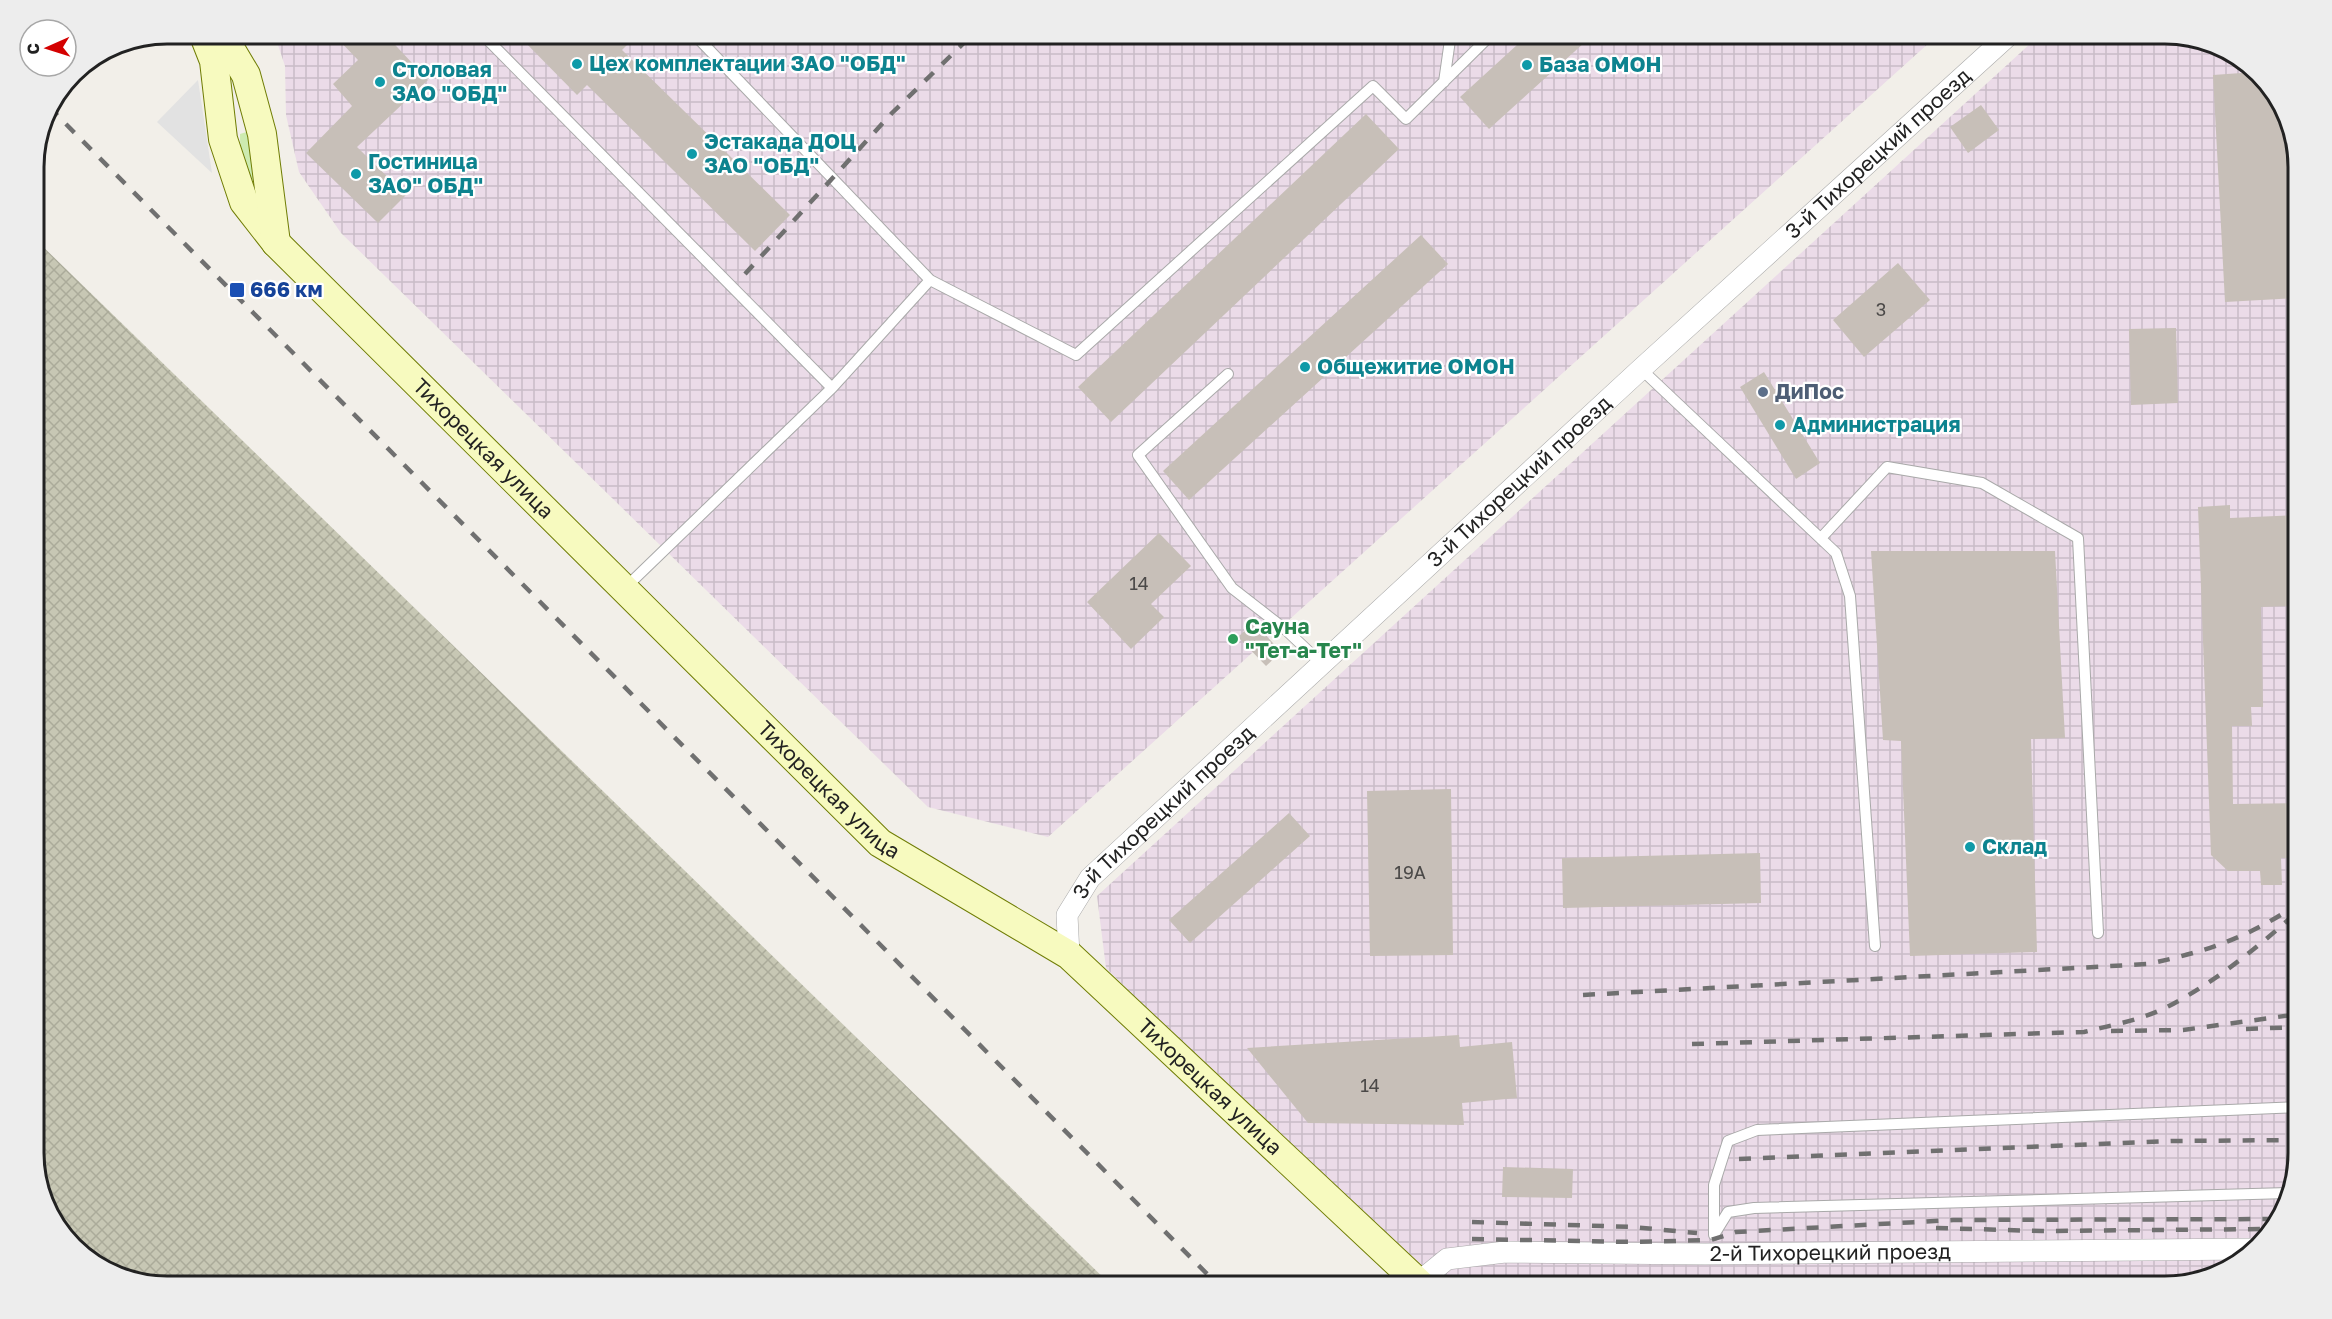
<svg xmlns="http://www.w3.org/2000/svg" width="2332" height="1319" viewBox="0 0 2332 1319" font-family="'Golos Text',sans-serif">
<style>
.industrial{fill:url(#industrial-grid)}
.construction{fill:url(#construction-cross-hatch)}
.grass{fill:#cdebb0}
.parking{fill:#e2e2e2}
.building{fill:#c7bfb8}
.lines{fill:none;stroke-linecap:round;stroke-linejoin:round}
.lane-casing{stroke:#a9a9a9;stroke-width:12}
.street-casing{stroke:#a9a9a9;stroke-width:22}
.secondary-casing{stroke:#707d05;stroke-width:30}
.lane{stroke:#fff;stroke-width:10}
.street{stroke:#fff;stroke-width:21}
.secondary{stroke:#f7fabf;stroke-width:28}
.rail{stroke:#707070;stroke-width:4.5;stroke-dasharray:12 12;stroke-linecap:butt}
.culture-dot{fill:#0f9aa8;stroke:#fff;stroke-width:2}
.transit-dot{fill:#1a4fb4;stroke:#fff;stroke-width:2}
.service-dot{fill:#5c6f8a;stroke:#fff;stroke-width:2}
.leisure-dot{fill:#2e9e5b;stroke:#fff;stroke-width:2}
.labels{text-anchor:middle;stroke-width:4.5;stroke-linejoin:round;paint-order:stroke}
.number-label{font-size:18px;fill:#4b4948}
.culture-label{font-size:21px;font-weight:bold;fill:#0d838f;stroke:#fff;text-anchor:start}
.street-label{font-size:21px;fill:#222;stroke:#fff}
.transit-label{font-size:21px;font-weight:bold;fill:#164399;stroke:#fff;text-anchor:start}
.service-label{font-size:21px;font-weight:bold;fill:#4e5e75;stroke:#fff;text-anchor:start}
.leisure-label{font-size:21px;font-weight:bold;fill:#27864d;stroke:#fff;text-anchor:start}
.rim{fill:none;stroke:#222;stroke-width:3}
</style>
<defs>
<pattern id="industrial-grid" width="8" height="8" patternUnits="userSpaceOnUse" patternTransform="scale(1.5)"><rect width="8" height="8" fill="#ebdbe8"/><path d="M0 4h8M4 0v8" fill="none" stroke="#c9bcc7"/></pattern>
<pattern id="construction-cross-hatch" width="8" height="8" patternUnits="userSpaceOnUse" patternTransform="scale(1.5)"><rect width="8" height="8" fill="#c7c7b4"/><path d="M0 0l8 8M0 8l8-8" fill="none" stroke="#abab9a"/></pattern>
</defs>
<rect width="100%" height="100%" fill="#f2efe9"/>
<!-- industrial -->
<path class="industrial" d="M 274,33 L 1940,33 L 1048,837 L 928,807 L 341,233 L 299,172 L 286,115 L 285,66 Z
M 2042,33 L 2165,33 L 2232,51 L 2277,93 L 2299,158 L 2299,1153 L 2281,1219 L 2232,1268 L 2166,1286 L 1423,1286 L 1106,968 L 1097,896 Z"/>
<!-- construction -->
<path class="construction" d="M 33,237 L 1112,1286 L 167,1286 L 100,1268 L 55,1226 L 33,1161 Z"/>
<!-- grass -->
<path class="grass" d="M 250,131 L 255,184 C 243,168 240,155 240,134 Z"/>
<!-- parking -->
<path class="parking" d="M 198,80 L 212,173 L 157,122 Z"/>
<!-- building -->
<path class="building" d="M 332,33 L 384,33 L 428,80 L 357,147 L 406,195 L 378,223 L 306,153 L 352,106 L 333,84 L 358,60 Z
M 516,33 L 639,33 L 622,50 L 790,215 L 755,251 L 587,85 L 577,95 Z
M 1530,33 L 1595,33 L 1489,129 L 1460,97 Z
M 2255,72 L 2277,93 L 2299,158 L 2299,298 L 2225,302 L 2213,75 Z
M 1981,105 L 1999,130 L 1968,153 L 1950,127 Z
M 1366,114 L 1399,149 L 1111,422 L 1078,387 Z
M 1421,235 L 1448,264 L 1189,500 L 1163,471 Z
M 1898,263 L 1930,300 L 1864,357 L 1833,320 Z
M 2176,328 L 2178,403 L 2131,405 L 2129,329 Z
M 1764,372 L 1820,463 L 1796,479 L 1740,387 Z
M 2230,505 L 2230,518 L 2299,515 L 2299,585 L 2290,606 L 2261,607 L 2263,707 L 2251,707 L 2252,726 L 2232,726 L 2233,804 L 2299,803 L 2299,858 L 2281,858 L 2282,885 L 2261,885 L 2260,871 L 2228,871 L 2211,855 L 2198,507 Z
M 1159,533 L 1191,566 L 1151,604 L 1164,617 L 1131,649 L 1087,602 Z
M 1871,551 L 2055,551 L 2065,738 L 2031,739 L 2037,952 L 1910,956 L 1901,741 L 1883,740 Z
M 1254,622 L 1281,652 L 1266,666 L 1238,637 Z
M 1451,789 L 1453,955 L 1370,956 L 1367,791 Z
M 1289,813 L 1310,836 L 1190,943 L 1169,920 Z
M 1760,853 L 1761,903 L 1563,908 L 1562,858 Z
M 1459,1035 L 1460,1047 L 1512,1042 L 1517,1098 L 1462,1103 L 1464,1125 L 1308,1123 L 1247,1048 Z
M 1503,1167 L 1573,1169 L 1572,1198 L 1502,1197 Z"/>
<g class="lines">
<!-- lane casing -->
<g class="lane-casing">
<path id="lane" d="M 481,33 L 832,388
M 693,33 L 930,280
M 1444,82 L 1451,33
M 1641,369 L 1836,553 L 1850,596 L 1875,946
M 1228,374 L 1138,455 L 1232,588 L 1286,630 L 1322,664
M 1821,538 L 1887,467 L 1982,483 L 2078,538 L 2098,933
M 624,589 L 832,388 L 930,280 L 1076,355 L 1373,86 L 1406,119 L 1493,33
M 1715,1233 L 1728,1212 L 1754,1208 L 2288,1193
M 1714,1235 L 1714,1185 L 1728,1141 L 1757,1130 L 2299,1107"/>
</g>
<!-- street casing -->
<g class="street-casing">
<g id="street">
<path id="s1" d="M 1069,955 L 1067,915 L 1090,878 L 1641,369 L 2011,33"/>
<path id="s2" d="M 1419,1282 L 1447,1259 L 1505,1252 L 1705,1254 L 2251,1249"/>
</g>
</g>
<!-- secondary casing -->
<g class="secondary-casing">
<g id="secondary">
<path id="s3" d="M 203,33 L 214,61 L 223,139 L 244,202 L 276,243 L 880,843 L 1069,955 L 1422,1286"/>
<path d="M 221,33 L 246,75 L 262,134 L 276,243"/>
</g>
</g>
<!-- lane -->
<use href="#lane" class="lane"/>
<!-- street -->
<use href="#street" class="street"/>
<!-- secondary -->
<use href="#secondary" class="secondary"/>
<!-- rail -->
<path class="rail" d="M 49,107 L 1219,1286
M 745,274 L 892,113 L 974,33
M 1583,995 L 2148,964 C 2208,951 2248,938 2299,903
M 2246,1029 L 2299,1027
M 2111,1031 L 2183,1030 L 2299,1014
M 1692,1044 L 2084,1032 C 2112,1025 2142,1020 2169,1006 C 2215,982 2257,948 2296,913
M 1739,1159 L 2173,1141 L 2299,1140
M 1472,1222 L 1632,1227 L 1697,1233
M 1936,1228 L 2042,1231 L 2271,1229
M 1472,1239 L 1635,1242 L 1711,1240 L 1736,1232 L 1953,1220 L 2281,1219"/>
</g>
<!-- markers -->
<g class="culture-dot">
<circle cx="577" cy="64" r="6"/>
<circle cx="1527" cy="65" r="6"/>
<circle cx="380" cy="82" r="6"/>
<circle cx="692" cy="154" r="6"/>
<circle cx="356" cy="174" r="6"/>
<circle cx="1305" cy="367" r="6"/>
<circle cx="1780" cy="425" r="6"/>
<circle cx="1970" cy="847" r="6"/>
</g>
<rect class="transit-dot" x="229" y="282" width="16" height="16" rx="3"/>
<circle class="service-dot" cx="1763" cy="392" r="6"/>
<circle class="leisure-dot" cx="1233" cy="639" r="6"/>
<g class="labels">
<!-- number labels -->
<g class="number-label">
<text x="1881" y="316">3</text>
<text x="1139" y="590">14</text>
<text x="1410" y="879">19А</text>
<text x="1370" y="1092">14</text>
</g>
<!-- culture labels -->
<g class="culture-label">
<text x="589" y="71">Цех комплектации ЗАО "ОБД"</text>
<text x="1539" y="72">База ОМОН</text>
<text x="392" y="77">Столовая<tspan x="392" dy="24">ЗАО "ОБД"</tspan></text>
<text x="704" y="149">Эстакада ДОЦ<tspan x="704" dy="24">ЗАО "ОБД"</tspan></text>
<text x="368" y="169">Гостиница<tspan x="368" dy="24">ЗАО" ОБД"</tspan></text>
<text x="1317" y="374">Общежитие ОМОН</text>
<text x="1792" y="432">Администрация</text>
<text x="1982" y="854">Склад</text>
</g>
<!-- street labels -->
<g class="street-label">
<text dy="7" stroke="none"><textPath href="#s1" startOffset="1154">3-й Тихорецкий проезд</textPath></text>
<text dy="7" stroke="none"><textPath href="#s3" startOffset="519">Тихорецкая улица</textPath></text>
<text dy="7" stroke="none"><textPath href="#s1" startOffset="668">3-й Тихорецкий проезд</textPath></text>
<text dy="7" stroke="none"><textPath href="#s3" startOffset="1005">Тихорецкая улица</textPath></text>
<text dy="7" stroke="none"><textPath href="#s1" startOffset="182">3-й Тихорецкий проезд</textPath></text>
<text dy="7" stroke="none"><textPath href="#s3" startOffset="1491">Тихорецкая улица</textPath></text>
<text dy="7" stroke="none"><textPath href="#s2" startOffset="420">2-й Тихорецкий проезд</textPath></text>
</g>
<!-- transit labels -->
<g class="transit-label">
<text x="250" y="297">666 км</text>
</g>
<!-- service labels -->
<g class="service-label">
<text x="1775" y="399">ДиПос</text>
</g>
<!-- leisure labels -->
<g class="leisure-label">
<text x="1245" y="634">Сауна<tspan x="1245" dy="24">"Тет-а-Тет"</tspan></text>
</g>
</g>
<!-- crop -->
<path d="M0 0H2332V1319H0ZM167 44H2165A123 123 0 0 1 2288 167V1153A123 123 0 0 1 2165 1276H167A123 123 0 0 1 44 1153V167A123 123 0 0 1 167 44Z" fill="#ededed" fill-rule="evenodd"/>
<path class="rim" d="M167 44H2165A123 123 0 0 1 2288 167V1153A123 123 0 0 1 2165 1276H167A123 123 0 0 1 44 1153V167A123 123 0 0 1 167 44Z"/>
<!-- north arrow -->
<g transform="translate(48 48) rotate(267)"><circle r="28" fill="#ffffff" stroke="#a7a7a7" stroke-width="1.5"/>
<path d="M0-4.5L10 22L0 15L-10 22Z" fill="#d40000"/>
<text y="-9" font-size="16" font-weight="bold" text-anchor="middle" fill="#222222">С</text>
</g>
</svg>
